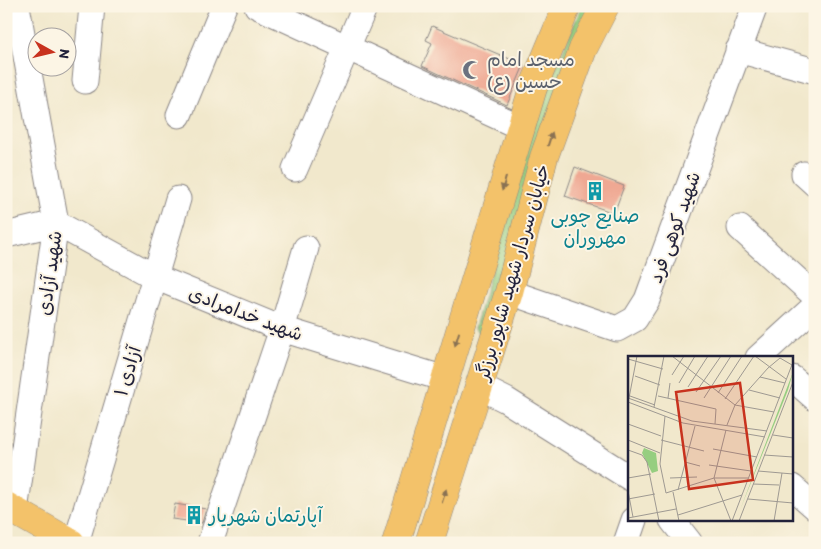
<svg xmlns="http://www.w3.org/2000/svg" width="821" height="549" viewBox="0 0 821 549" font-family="Itim,'Playpen Sans Arabic',sans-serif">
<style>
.green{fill:#96ce80;stroke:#5c785e}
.building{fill:#efa893}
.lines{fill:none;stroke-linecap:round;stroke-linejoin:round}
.minor-casing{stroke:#8a8584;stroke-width:27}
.major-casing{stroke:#8a8584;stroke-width:29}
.minor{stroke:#fff;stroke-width:25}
.major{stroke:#f3c26a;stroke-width:28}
.oneway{fill:#8a7252}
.labels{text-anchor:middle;stroke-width:4;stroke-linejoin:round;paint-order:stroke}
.worship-label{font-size:19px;fill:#5b616d;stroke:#fcf5e5;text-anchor:start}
.culture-label{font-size:19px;fill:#0d838f;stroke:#fcf5e5}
.street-label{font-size:19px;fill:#22223b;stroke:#fcf5e5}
.inset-road{fill:none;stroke:#9e9992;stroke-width:1}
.view{fill:#c8321e;fill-opacity:0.15;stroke:#c8321e;stroke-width:2.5}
.inset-edge{fill:none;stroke:#22223b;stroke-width:2.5}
</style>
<rect width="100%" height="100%" fill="#fcf5e5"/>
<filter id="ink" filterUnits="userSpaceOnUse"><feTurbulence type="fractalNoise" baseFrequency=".02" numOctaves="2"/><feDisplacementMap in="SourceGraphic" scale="10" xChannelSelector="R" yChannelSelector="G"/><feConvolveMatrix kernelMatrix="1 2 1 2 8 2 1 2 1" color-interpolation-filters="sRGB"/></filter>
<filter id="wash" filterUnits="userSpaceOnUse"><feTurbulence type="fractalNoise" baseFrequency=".0096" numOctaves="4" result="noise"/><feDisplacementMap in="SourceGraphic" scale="20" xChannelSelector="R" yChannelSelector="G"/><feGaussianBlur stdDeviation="1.12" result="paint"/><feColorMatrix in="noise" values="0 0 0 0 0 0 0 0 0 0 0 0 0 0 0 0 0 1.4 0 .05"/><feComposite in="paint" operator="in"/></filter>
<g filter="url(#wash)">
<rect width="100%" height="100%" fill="#f1e8cc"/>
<!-- green -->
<path class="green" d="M 582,6 L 597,6 L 483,333 L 479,333 L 475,328 L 526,148 L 553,74 Z"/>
<g id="blocks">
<!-- building -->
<path class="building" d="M 432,26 L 524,65 L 507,105 L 422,66 L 432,43 L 426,40 Z
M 575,167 L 624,186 L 614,213 L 565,196 Z
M 175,504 L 206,509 L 202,523 L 172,519 Z"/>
</g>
</g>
<g filter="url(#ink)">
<use href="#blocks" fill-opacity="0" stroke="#8a8584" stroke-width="1"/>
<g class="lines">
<!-- minor casing -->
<g class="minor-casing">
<path id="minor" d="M 257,6 L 520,127
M 738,50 L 815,71
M 85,81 L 92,6
M 179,115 L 224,6
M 295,169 L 365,6
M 804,174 L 815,184
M 740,228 L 815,296
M 6,235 L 56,223 L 155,277 L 282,329 L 445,379
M 509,292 L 617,329 L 635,319 L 647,300 L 755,6
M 758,358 L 815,306
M 792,378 L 815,398
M 480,387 L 506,400 L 630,478
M 792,487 L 815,507
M 15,511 L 56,223 L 17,6
M 672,520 L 690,543
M 76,543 L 178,199
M 210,543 L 282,329 L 306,248
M 626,543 L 634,520"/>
</g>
<!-- major casing -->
<g class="major-casing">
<path id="major" d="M 6,506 L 71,543
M 396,543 L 533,88 L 567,6
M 429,543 L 509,292 L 544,157 L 583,49 L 605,6"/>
</g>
<!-- minor -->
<use href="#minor" class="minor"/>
<!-- major -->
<use href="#major" class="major"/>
</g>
<!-- one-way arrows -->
<defs><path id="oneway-solid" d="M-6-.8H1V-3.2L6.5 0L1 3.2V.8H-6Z" transform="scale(1.25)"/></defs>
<g class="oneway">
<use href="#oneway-solid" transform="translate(550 139) rotate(-72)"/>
<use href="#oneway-solid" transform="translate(504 184) rotate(106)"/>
<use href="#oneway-solid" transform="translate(457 339) rotate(107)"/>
<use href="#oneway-solid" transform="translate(444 496) rotate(-72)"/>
</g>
</g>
<!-- icons -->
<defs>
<g id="mosque-bare" transform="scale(1.5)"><path d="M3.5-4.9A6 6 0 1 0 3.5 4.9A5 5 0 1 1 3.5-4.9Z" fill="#6b7280" stroke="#fcf5e5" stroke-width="2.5" paint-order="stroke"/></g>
<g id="building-bare" transform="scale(1.5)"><path d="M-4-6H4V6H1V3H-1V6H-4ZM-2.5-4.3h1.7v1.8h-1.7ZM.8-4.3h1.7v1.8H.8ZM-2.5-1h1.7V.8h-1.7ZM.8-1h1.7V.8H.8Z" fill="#0f9aa8" stroke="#fcf5e5" stroke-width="2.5" paint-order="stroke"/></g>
</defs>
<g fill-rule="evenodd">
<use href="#mosque-bare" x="472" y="70"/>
<use href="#building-bare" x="595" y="191"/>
<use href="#building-bare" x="194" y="515"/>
</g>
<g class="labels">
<!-- worship labels -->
<g class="worship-label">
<text x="487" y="66">مسجد امام<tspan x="487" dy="22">حسین (ع)</tspan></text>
</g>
<!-- culture labels -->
<g class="culture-label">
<text x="595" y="222">صنایع چوبی<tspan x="595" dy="22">مهروران</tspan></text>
<text x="209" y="522" text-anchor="start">آپارتمان شهریار</text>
</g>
<!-- street labels -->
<g class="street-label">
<text transform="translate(674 227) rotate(-70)" y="7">شهید کوهی فرد</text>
<text transform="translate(512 272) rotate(-74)" y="7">خیابان سردار شهید شاپور برزگر</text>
<text transform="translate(49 273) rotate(-82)" y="7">شهید آزادی</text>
<text transform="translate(246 313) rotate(21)" y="7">شهید خدامرادی</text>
<text transform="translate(127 371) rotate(-73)" y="7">آزادی ۱</text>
</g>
</g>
<!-- overview -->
<g transform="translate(628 356)">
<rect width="165" height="165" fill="#f1e8cc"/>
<path d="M 165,16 L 160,34 L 108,164 L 112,154 ZM 16,92 L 28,97 L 30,115 L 24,117 L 14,97 Z" fill="#96ce80"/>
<path class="inset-road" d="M 44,0 L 107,49 L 146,56M 127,0 L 158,23M 0,3 L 35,13M 44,19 L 56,0M 7,20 L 32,29M 132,21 L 157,27M 51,27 L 67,0M 60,31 L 80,0M 121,34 L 152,42M 68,36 L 93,0M 90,37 L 114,0M 2,40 L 27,49M 30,40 L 88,53 L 87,68M 0,42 L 64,65 L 139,75M 1,42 L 9,0M 40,42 L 42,27M 76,42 L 103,0M 97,43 L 126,0M 0,46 L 55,67 L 137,81M 26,51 L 36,0M 37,60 L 32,108 L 38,137 L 86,122 L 120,122M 0,68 L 33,80M 99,69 L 107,49 L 140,12 L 152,2 L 164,9M 98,74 L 86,122 L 103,165M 145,79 L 165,82M 0,84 L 32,97M 33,84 L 76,95M 85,93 L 129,101M 0,94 L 14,99 L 19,106 L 31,165M 136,99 L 165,101M 57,106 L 72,110M 81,109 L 123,115M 130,115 L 165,118M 0,122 L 23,118M 42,122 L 69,121M 125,128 L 151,129M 50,134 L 67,70M 0,135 L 5,161M 45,136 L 51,165M 0,143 L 27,138M 120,143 L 165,147M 50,159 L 114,139M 0,162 L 48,153M 104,165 L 165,6M 111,165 L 165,26M 112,165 L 135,165M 146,165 L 154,117"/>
<path class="view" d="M 112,27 L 125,124 L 61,133 L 48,36 Z"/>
<rect width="165" height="165" class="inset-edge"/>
</g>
<!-- margin -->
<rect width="821" height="549" fill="none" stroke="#fcf5e5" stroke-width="25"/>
<!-- north arrow -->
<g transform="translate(52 52) rotate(98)"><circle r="24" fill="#fcf5e5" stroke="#a5a1a1"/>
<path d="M0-4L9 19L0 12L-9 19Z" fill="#c8321e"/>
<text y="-8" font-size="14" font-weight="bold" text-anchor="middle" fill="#22223b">N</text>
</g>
</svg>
